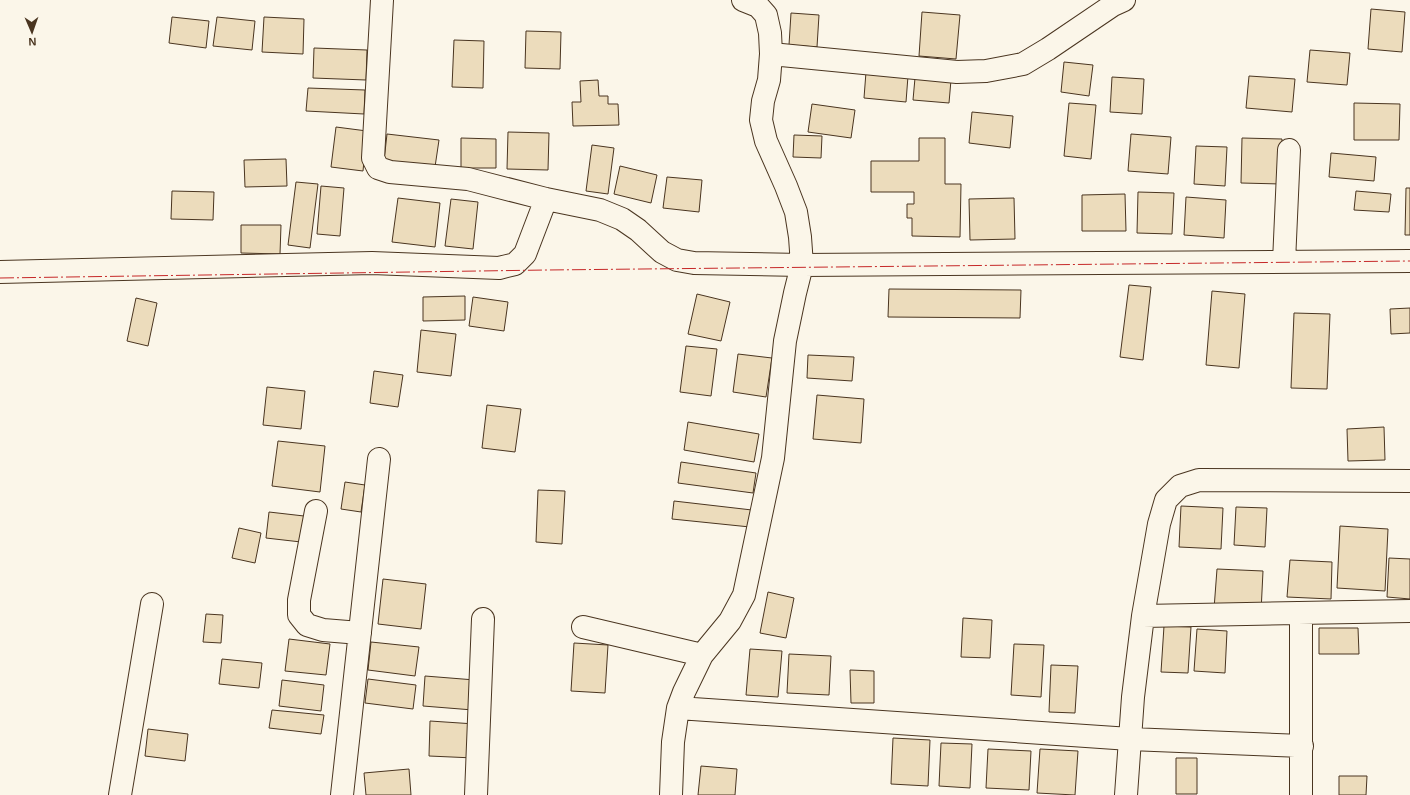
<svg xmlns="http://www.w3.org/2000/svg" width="1410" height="795" viewBox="0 0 1410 795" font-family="Helvetica,sans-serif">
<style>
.building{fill:#ecdcbc;stroke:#4a3520}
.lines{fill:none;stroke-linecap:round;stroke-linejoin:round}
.minor-casing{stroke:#4a3520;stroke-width:24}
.minor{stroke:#fbf6e9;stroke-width:22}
.power{stroke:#c62828;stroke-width:1;stroke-dasharray:14 3 2 3;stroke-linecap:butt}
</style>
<rect width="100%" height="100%" fill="#fbf6e9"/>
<!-- building -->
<path class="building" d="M 1371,9 L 1405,12 L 1402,52 L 1368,49 Z
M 922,12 L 960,15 L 956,59 L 919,56 Z
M 791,13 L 819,15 L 817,47 L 789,45 Z
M 172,17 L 209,21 L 206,48 L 169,43 Z
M 217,17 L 255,21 L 252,50 L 213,46 Z
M 264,17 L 304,19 L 303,54 L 262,52 Z
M 526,31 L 561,32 L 560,69 L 525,68 Z
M 454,40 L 484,41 L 483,88 L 452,87 Z
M 314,48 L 367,50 L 366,80 L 313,78 Z
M 1310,50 L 1350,53 L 1347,85 L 1307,82 Z
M 1064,62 L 1093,65 L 1089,96 L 1061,92 Z
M 866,72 L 908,76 L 906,102 L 864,98 Z
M 1249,76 L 1295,79 L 1292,112 L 1246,108 Z
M 1112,77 L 1144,79 L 1142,114 L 1110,112 Z
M 915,78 L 951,80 L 949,103 L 913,100 Z
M 598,80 L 599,96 L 608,96 L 608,104 L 618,104 L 619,125 L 573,126 L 572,102 L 581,102 L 580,81 Z
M 308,88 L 365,90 L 364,114 L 306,111 Z
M 1069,103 L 1096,105 L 1091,159 L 1064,156 Z
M 1354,103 L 1400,104 L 1399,140 L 1354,140 Z
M 812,104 L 855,110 L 851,138 L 808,132 Z
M 972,112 L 1013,116 L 1010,148 L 969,143 Z
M 336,127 L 367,131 L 363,171 L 331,167 Z
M 508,132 L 549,133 L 548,170 L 507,169 Z
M 387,134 L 439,140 L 435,167 L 384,161 Z
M 1131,134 L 1171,137 L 1168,174 L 1128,171 Z
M 794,135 L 822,136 L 821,158 L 793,157 Z
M 461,138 L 496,139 L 496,168 L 461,168 Z
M 919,138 L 945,138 L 945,184 L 961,184 L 960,237 L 912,236 L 912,218 L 907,218 L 907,204 L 914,204 L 914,192 L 871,192 L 871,161 L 919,161 Z
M 1242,138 L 1282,139 L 1281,184 L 1241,183 Z
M 592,145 L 614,148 L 608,194 L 586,191 Z
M 1196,146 L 1227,147 L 1225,186 L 1194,184 Z
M 1331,153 L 1376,157 L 1374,181 L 1329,177 Z
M 286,159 L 287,186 L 245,187 L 244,160 Z
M 620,166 L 657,175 L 651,203 L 614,194 Z
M 667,177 L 702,180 L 699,212 L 663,208 Z
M 296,182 L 318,184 L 310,248 L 288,245 Z
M 321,186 L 344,188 L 340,236 L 317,234 Z
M 1406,188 L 1410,188 L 1410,235 L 1405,235 Z
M 172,191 L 214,192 L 213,220 L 171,219 Z
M 1356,191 L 1391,194 L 1389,212 L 1354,210 Z
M 1138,192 L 1174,193 L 1172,234 L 1137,233 Z
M 1125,194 L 1126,231 L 1082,231 L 1082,195 Z
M 1186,197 L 1226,200 L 1224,238 L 1184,235 Z
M 398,198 L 440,203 L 435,247 L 392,242 Z
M 1014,198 L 1015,239 L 970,240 L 969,199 Z
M 451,199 L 478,202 L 473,249 L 445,246 Z
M 241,225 L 281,225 L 280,254 L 241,253 Z
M 1129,285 L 1151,287 L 1143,360 L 1120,357 Z
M 889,289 L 1021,290 L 1020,318 L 888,317 Z
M 1212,291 L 1245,294 L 1239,368 L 1206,365 Z
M 697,294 L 730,302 L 721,341 L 688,334 Z
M 465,296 L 465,320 L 423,321 L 423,297 Z
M 473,297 L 508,302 L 504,331 L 469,326 Z
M 136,298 L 157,303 L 148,346 L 127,341 Z
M 1410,308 L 1410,333 L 1391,334 L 1390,309 Z
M 1294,313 L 1330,314 L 1327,389 L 1291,388 Z
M 421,330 L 456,334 L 451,376 L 417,372 Z
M 686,346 L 717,349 L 711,396 L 680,392 Z
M 738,354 L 772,358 L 766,397 L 733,392 Z
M 808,355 L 854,357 L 852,381 L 807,378 Z
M 374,371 L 403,375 L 398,407 L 370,403 Z
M 267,387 L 305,391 L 301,429 L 263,425 Z
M 817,395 L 864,399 L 861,443 L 813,439 Z
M 487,405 L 521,409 L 515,452 L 482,448 Z
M 688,422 L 759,434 L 754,462 L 684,450 Z
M 1384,427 L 1385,460 L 1348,461 L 1347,429 Z
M 278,441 L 325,446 L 320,492 L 272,486 Z
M 681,462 L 756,473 L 753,493 L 678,483 Z
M 345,482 L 365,485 L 361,512 L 341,509 Z
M 538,490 L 565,491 L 562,544 L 536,542 Z
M 674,501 L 752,510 L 750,527 L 672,519 Z
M 1181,506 L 1223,508 L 1221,549 L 1179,547 Z
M 1236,507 L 1267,508 L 1265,547 L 1234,545 Z
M 269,512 L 304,516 L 301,542 L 266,538 Z
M 1340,526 L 1388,529 L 1385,591 L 1337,588 Z
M 239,528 L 261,533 L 255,563 L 232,558 Z
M 1389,558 L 1410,559 L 1410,599 L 1387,597 Z
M 1290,560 L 1332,562 L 1331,599 L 1287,597 Z
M 1217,569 L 1263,571 L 1261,612 L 1214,609 Z
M 383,579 L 426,584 L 421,629 L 378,624 Z
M 768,592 L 794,598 L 786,638 L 760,633 Z
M 206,614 L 223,615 L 221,643 L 203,642 Z
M 963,618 L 992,620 L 990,658 L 961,657 Z
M 1164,626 L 1191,627 L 1188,673 L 1161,672 Z
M 1319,628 L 1358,628 L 1359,654 L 1319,654 Z
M 1197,629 L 1227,631 L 1225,673 L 1194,671 Z
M 289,639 L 330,644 L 326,675 L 285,671 Z
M 371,642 L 419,647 L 415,676 L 368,670 Z
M 574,643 L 608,645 L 605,693 L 571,691 Z
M 1014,644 L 1044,645 L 1041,697 L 1011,695 Z
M 750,649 L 782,651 L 778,697 L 746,695 Z
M 789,654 L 831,656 L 829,695 L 787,693 Z
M 222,659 L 262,663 L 259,688 L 219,684 Z
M 1051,665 L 1078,666 L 1075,713 L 1049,712 Z
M 850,670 L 874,671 L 874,703 L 851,703 Z
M 425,676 L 475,680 L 473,710 L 423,706 Z
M 368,679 L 416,685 L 413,709 L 365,703 Z
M 282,680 L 324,685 L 321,711 L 279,706 Z
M 272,710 L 324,715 L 321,734 L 269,728 Z
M 430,721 L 475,724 L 474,758 L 429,756 Z
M 148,729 L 188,734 L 185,761 L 145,756 Z
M 893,738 L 930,740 L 928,786 L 891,784 Z
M 941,743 L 972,744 L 970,788 L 939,786 Z
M 988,749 L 1031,751 L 1029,790 L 986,788 Z
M 1040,749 L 1078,751 L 1075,795 L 1037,793 Z
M 1176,758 L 1197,758 L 1197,794 L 1176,794 Z
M 701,766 L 737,769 L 735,795 L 698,795 Z
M 409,769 L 411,795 L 366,795 L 364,773 Z
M 1339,776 L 1367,776 L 1366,795 L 1339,795 Z"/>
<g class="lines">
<!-- minor casing -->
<g class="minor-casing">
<path id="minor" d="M 382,0 L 373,158 L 378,168 L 390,172 L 468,179 L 546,199 L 600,210 L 622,219 L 638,230 L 662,252 L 677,260 L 694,263 L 802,265 L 1410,261
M 771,54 L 957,72 L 986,71 L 1023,64 L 1048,49 L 1113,5 L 1124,0
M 1284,262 L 1289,150
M 0,272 L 372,263 L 499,268 L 515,264 L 525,254 L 546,199
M 316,511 L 299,600 L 299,615 L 307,625 L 323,630 L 360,633
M 1143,616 L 1410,611
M 583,627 L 702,655
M 678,708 L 1130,739 L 1302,746
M 120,795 L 152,604
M 342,795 L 379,459
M 476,795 L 483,619
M 671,795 L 673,742 L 678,708 L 684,692 L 702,655 L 730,621 L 744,595 L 773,458 L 785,341 L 795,293 L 802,265 L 800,237 L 796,212 L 786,186 L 766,141 L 761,120 L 763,101 L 769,80 L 771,54 L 770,33 L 766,15 L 758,6 L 743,0
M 1126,795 L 1133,697 L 1143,616 L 1159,524 L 1166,500 L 1180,486 L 1199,480 L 1410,481
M 1301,795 L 1301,613"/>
</g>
<!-- minor -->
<use href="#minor" class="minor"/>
<!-- power -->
<path class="power" d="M 0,278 L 547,270 L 1410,261"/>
</g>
<!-- north arrow -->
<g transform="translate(32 32) rotate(178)" stroke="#fbf6e9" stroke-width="3" paint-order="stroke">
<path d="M0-3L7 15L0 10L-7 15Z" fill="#4a3520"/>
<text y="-6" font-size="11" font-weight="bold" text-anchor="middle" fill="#4a3520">N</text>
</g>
</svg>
